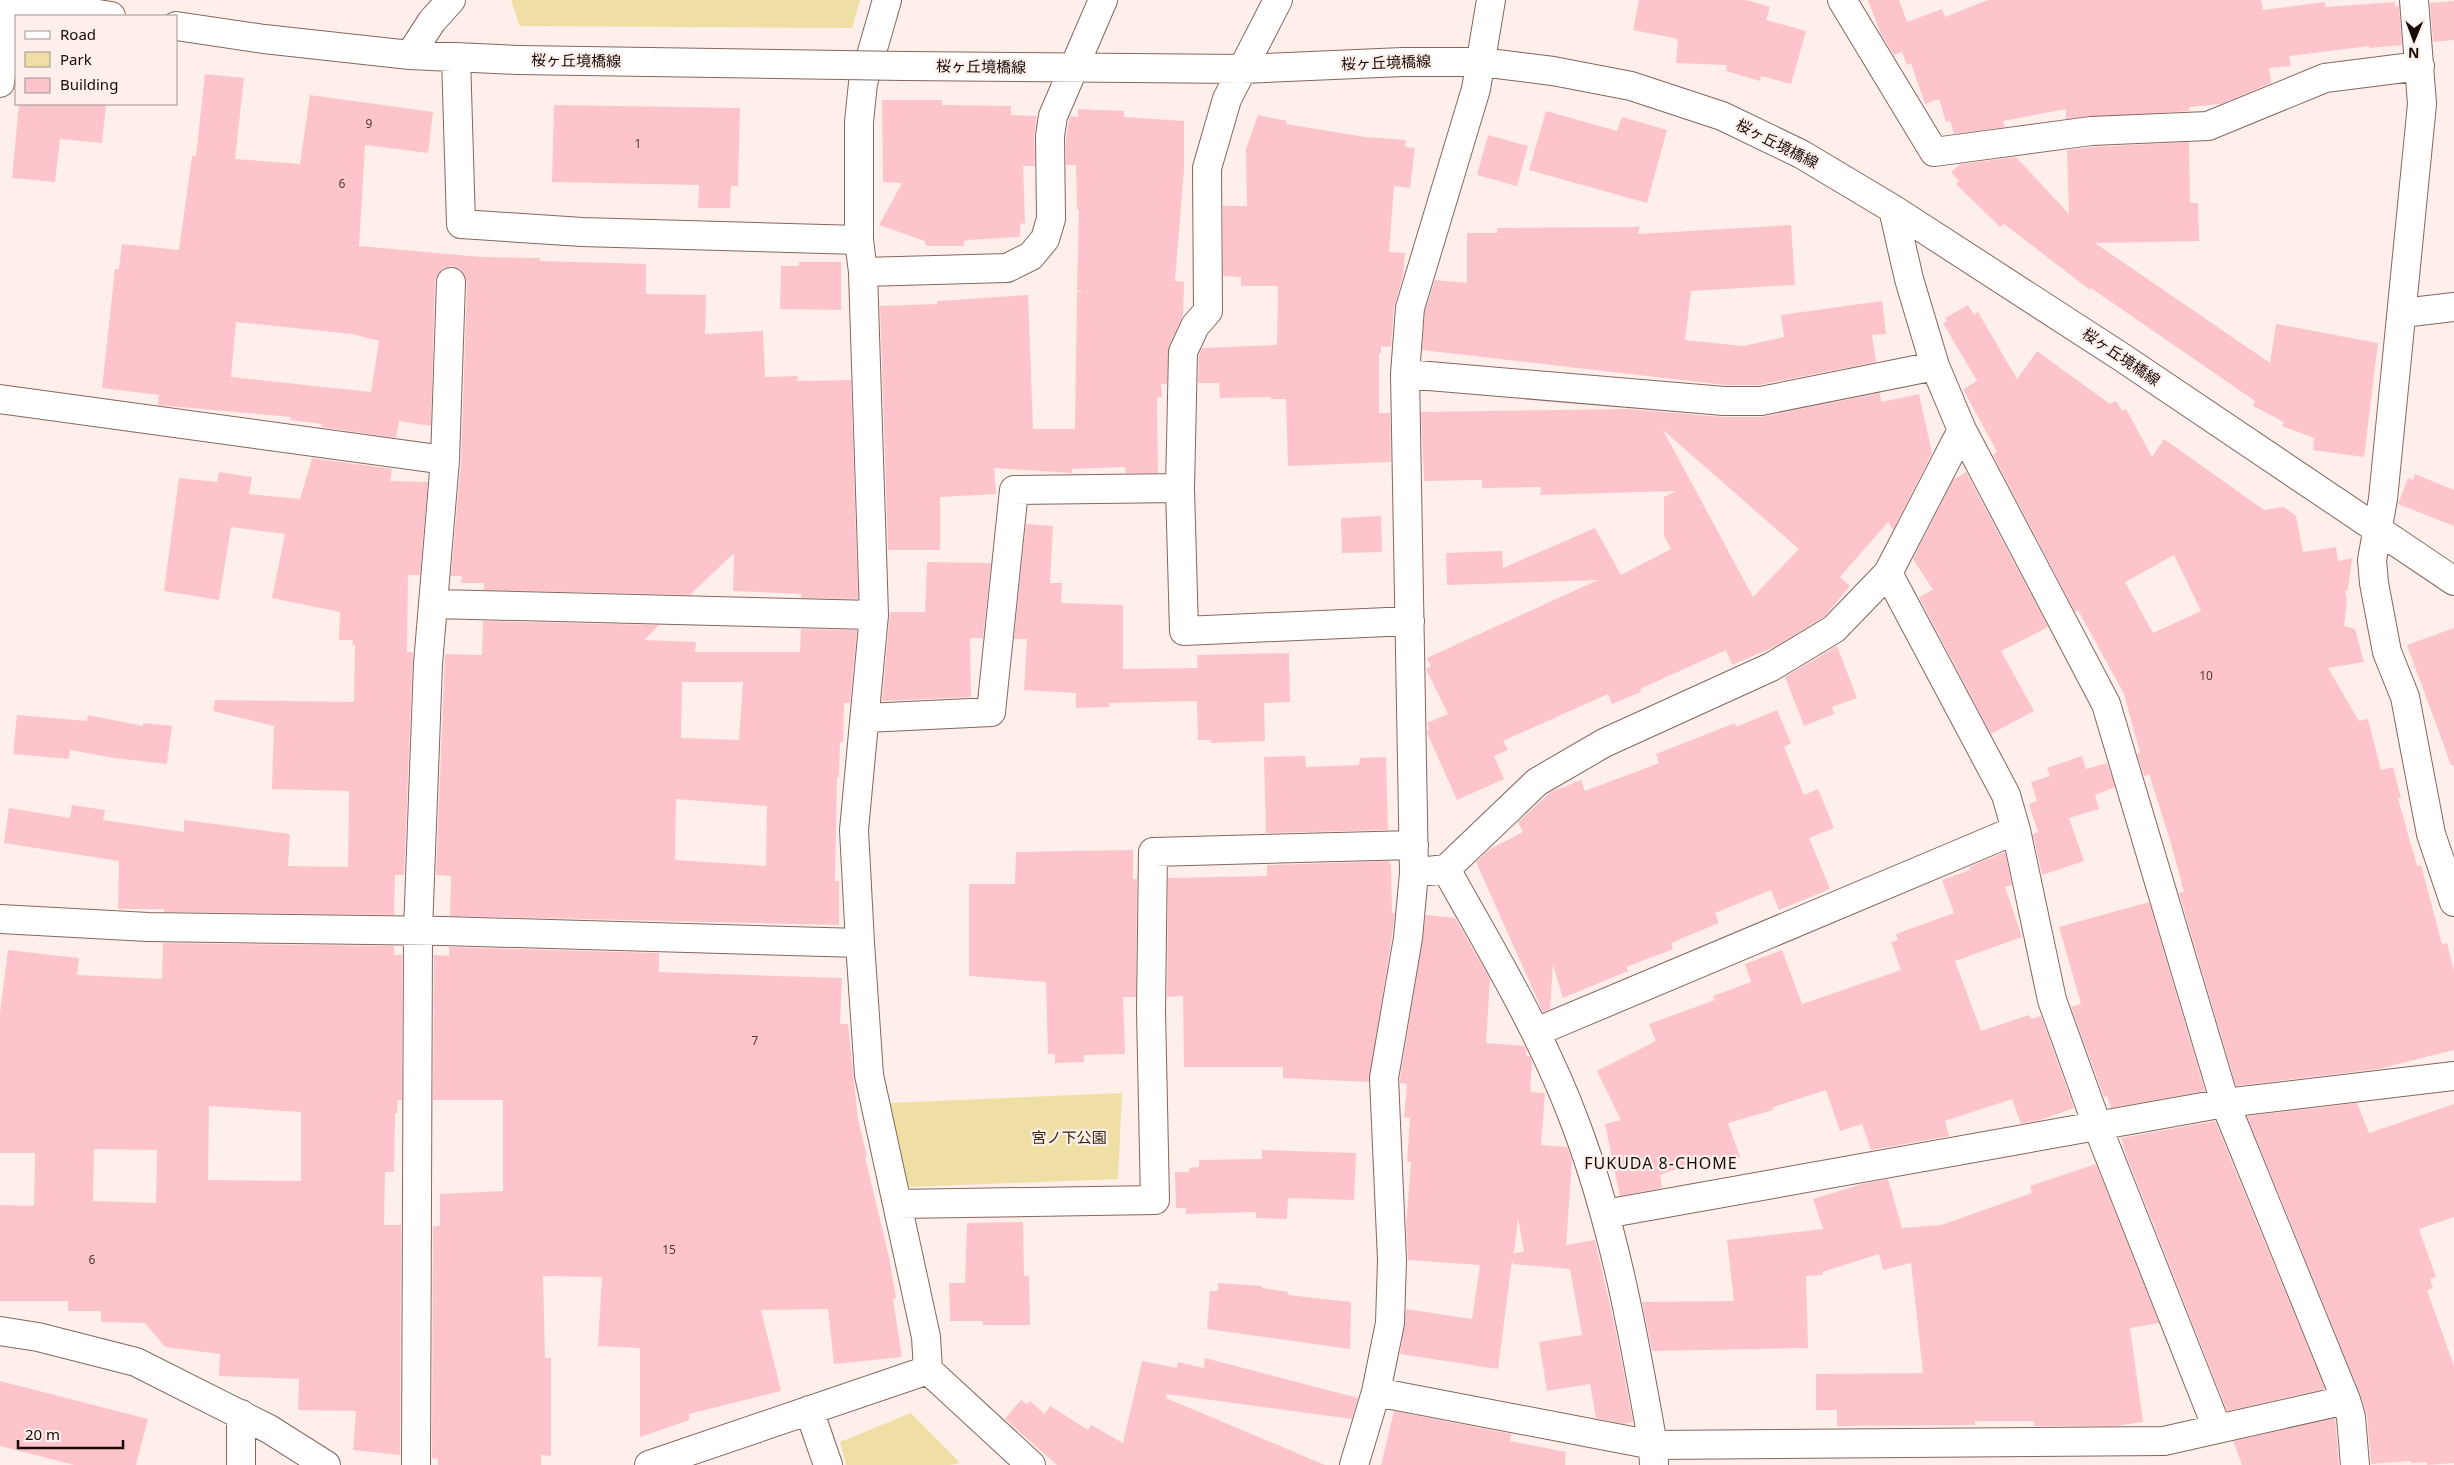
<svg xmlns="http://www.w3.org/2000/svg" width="2454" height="1465" viewBox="0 0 2454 1465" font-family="'Noto Sans','Noto Sans JP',sans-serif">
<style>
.green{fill:#f0dfa4}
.building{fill:#fdc5cb;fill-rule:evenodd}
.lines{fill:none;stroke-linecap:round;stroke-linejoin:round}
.minor-casing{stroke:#86665c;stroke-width:30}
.minor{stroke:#fff;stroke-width:28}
.minor-bridge-casing{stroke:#86665c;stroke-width:30;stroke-linecap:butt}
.minor-bridge{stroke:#fff;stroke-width:28}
.labels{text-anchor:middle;stroke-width:4.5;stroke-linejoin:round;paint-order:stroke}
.number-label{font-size:12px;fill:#503938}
.street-label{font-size:15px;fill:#160a07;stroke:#feefea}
.park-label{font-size:15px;fill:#31290d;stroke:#feefea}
.neighbourhood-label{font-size:16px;letter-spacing:1px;fill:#160a07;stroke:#feefea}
</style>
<rect width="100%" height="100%" fill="#feefea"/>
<!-- green -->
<path class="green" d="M 511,0 L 860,0 L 852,28 L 520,26 Z
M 1122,1093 L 1118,1179 L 908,1187 L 889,1103 Z
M 911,1413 L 960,1463 L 950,1465 L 846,1465 L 840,1442 Z"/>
<!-- building -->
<path class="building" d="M 1639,0 L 1746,0 L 1770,7 L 1766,20 L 1806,31 L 1791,84 L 1761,76 L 1760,81 L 1726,71 L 1727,65 L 1676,63 L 1678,39 L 1633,30 Z
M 1868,0 L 1899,0 L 1907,22 L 1942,9 L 1945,17 L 1988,0 L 2261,0 L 2263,10 L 2325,2 L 2326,7 L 2395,2 L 2395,7 L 2399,6 L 2402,45 L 2369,48 L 2369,46 L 2289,56 L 2291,66 L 2269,68 L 2271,83 L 2221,104 L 2189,107 L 2189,111 L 2066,119 L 2066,109 L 2003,121 L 2005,127 L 1954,134 L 1950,121 L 1946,122 L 1939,99 L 1925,104 L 1911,63 L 1907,65 L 1902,52 L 1894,55 L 1881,34 Z
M 2454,1 L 2454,40 L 2433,42 L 2430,3 Z
M 205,74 L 244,78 L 235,159 L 300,164 L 310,95 L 433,112 L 428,153 L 365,145 L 359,246 L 481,257 L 540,258 L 540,261 L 646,264 L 646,294 L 706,295 L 705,334 L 763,331 L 765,377 L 798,376 L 797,381 L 851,380 L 858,599 L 801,598 L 801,594 L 733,591 L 734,553 L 690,595 L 484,590 L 484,583 L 461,583 L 462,576 L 451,576 L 461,461 L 467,283 L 464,274 L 460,269 L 452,266 L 443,268 L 438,274 L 435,281 L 431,426 L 399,421 L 396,438 L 321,427 L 322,424 L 290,420 L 291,417 L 158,405 L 159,395 L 102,388 L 115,269 L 119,269 L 122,244 L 179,250 L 192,156 L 196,156 ZM 236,322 L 352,334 L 379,341 L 371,392 L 231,377 Z
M 882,100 L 942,100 L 942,105 L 1011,106 L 1011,115 L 1037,116 L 1034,136 L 1035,166 L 1023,166 L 1025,223 L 1020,224 L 1020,237 L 968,240 L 964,241 L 964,246 L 931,246 L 925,245 L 925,241 L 879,225 L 902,183 L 883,182 Z
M 19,104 L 106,104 L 102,143 L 60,139 L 55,182 L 12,178 Z
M 554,105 L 740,108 L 738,186 L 731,186 L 730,208 L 698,208 L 699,185 L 552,182 Z
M 1078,109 L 1124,111 L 1124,117 L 1184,121 L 1184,169 L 1175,281 L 1184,282 L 1183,315 L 1169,346 L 1167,384 L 1161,384 L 1162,397 L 1157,397 L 1158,473 L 1126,473 L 1125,467 L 1072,469 L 1072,473 L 994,468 L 996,494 L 940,497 L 940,550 L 888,550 L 880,306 L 937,304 L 937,301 L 1028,295 L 1033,429 L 1075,429 L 1077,292 L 1082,292 L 1077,290 L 1079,210 L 1077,209 L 1076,165 L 1066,165 L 1066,137 L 1070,116 L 1078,117 Z
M 1546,111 L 1617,131 L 1622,117 L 1667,130 L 1647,203 L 1529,170 Z
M 1258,115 L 1287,121 L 1286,124 L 1365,137 L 1406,140 L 1405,147 L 1415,148 L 1410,188 L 1394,186 L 1389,252 L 1405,253 L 1403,276 L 1394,307 L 1391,347 L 1381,346 L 1381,353 L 1379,353 L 1379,413 L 1390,413 L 1391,462 L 1288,466 L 1286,399 L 1271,399 L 1271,397 L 1220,398 L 1219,383 L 1198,383 L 1199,356 L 1202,348 L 1277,345 L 1278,286 L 1241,286 L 1241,277 L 1223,276 L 1223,206 L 1247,206 L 1246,149 Z
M 1488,135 L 1528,146 L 1517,186 L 1477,175 Z
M 2189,142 L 2190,203 L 2198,203 L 2199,241 L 2095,243 L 2270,363 L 2276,324 L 2378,343 L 2364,457 L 2313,450 L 2314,438 L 2282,426 L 2284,422 L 2253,406 L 2255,401 L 2091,288 L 2090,290 L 2004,224 L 2000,227 L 1956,184 L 1959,181 L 1951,172 L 1961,164 L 2016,157 L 2069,214 L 2067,150 L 2092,147 Z
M 1791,225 L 1795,285 L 1691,291 L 1685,340 L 1743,346 L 1784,337 L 1781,315 L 1882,301 L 1886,334 L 1872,335 L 1876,362 L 1759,385 L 1725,385 L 1422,350 L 1425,311 L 1435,280 L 1467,283 L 1467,233 L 1497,233 L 1497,228 L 1640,227 L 1638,234 Z
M 799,262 L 841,262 L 841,310 L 780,309 L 781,266 L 799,266 Z
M 1968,305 L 1974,315 L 1978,312 L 2017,379 L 2037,351 L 2110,404 L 2116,401 L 2122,411 L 2126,409 L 2152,457 L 2164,439 L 2264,510 L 2284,507 L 2296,516 L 2303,552 L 2336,547 L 2338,561 L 2352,558 L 2348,590 L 2345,591 L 2347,600 L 2344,626 L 2355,629 L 2364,662 L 2328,668 L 2359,721 L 2368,719 L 2381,770 L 2393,767 L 2401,798 L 2398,798 L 2417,866 L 2421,865 L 2442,944 L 2447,943 L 2454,971 L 2454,1050 L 2378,1069 L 2236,1086 L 2179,893 L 2184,892 L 2170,840 L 2149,774 L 2144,776 L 2137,754 L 2140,753 L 2124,694 L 2078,610 L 2075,612 L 1993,455 L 1997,452 L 1963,389 L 1977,381 L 1943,323 L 1947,321 L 1945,318 ZM 2174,555 L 2201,611 L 2153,633 L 2125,582 Z
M 1880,393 L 1881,402 L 1919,394 L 1932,453 L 1893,530 L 1888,522 L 1840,577 L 1850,586 L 1824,617 L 1774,647 L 1732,665 L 1726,650 L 1640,689 L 1641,692 L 1612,704 L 1608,694 L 1503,741 L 1508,750 L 1494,756 L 1504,779 L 1457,800 L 1427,733 L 1429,728 L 1427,723 L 1448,714 L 1426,669 L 1431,666 L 1427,658 L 1598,580 L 1447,585 L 1446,553 L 1502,551 L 1503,568 L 1595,528 L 1621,575 L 1671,549 L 1664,536 L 1664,497 L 1676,491 L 1540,495 L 1541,487 L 1482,488 L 1482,480 L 1424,481 L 1421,412 L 1628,409 L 1723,417 L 1761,417 ZM 1663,430 L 1799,549 L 1753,597 L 1696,491 Z
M 312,458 L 392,469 L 390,481 L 428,482 L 420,575 L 408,575 L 407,652 L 413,652 L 404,875 L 395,875 L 394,915 L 164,912 L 164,909 L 118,909 L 119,861 L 4,843 L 9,808 L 70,818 L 72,805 L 105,810 L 103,820 L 184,832 L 184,820 L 290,834 L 288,866 L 348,867 L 349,791 L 272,789 L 274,726 L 213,711 L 215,700 L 354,702 L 355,645 L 352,645 L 353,640 L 339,640 L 340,612 L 272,598 L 285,534 L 231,527 L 219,600 L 164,591 L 179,478 L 217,482 L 219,472 L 252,477 L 249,494 L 300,499 Z
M 1966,472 L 2048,627 L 2001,651 L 2034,711 L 1991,734 L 1921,601 L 1919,597 L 1933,590 L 1913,559 L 1953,480 Z
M 2415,474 L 2454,490 L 2454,526 L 2398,504 L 2408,478 L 2413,480 Z
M 1381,516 L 1382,552 L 1342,553 L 1341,518 Z
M 1026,524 L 1053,526 L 1050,583 L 1062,583 L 1061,603 L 1123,605 L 1123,669 L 1198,668 L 1197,655 L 1289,653 L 1290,702 L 1264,703 L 1265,741 L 1211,743 L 1211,740 L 1198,740 L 1197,701 L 1109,703 L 1109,707 L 1076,708 L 1076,693 L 1024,690 L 1027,639 L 1014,639 Z
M 927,562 L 991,563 L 983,638 L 970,638 L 971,697 L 882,701 L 890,612 L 925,612 Z
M 483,621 L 659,625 L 644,640 L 696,642 L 695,652 L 800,652 L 801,629 L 857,630 L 850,703 L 844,703 L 843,742 L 840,742 L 839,777 L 837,777 L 835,881 L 839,881 L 839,925 L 450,916 L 451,876 L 436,875 L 445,654 L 482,655 ZM 682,682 L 743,682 L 739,740 L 681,738 ZM 676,799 L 767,806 L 766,866 L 675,860 Z
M 2454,628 L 2454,765 L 2451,765 L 2407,645 Z
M 1837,646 L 1857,698 L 1832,707 L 1834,714 L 1804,726 L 1785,677 Z
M 1777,710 L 1791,743 L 1784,747 L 1804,795 L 1818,789 L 1834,828 L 1809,838 L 1830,889 L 1779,910 L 1771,890 L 1715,913 L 1719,923 L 1671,943 L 1673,949 L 1626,967 L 1628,971 L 1563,998 L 1553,965 L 1550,1009 L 1543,1012 L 1476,862 L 1490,849 L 1523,832 L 1518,822 L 1551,792 L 1581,780 L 1585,791 L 1659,763 L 1656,754 L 1735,723 L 1736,727 Z
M 17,715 L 87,721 L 88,715 L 143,726 L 143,723 L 172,726 L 167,764 L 114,758 L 70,750 L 69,759 L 13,754 Z
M 1305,756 L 1306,767 L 1359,765 L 1360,758 L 1386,757 L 1388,830 L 1266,833 L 1264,757 Z
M 2082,756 L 2086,769 L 2107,763 L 2115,787 L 2095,795 L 2099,809 L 2069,818 L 2084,861 L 2042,875 L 2033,834 L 2038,832 L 2029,804 L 2037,801 L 2031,782 L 2050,776 L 2047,768 Z
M 1133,850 L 1133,879 L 1137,879 L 1136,997 L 1123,997 L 1125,1054 L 1084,1055 L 1084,1062 L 1055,1063 L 1055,1054 L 1048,1054 L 1046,982 L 969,976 L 969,884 L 1015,884 L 1016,852 Z
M 2005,852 L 2012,885 L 2005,887 L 2022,937 L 1955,961 L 1981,1031 L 2029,1015 L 2031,1019 L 2041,1016 L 2074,1108 L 2040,1120 L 2021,1124 L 2012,1099 L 1945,1121 L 1949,1136 L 1871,1150 L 1862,1124 L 1840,1131 L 1826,1090 L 1773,1107 L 1773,1110 L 1728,1123 L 1740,1157 L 1715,1166 L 1711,1157 L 1660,1175 L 1662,1188 L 1620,1196 L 1605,1124 L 1621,1120 L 1597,1071 L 1656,1041 L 1649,1024 L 1715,1000 L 1713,996 L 1751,982 L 1745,964 L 1782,950 L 1802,1004 L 1901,970 L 1891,942 L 1898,940 L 1896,934 L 1954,913 L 1942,880 L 1970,870 L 1969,867 Z
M 1389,861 L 1391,865 L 1392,913 L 1395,913 L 1392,936 L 1369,1082 L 1283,1078 L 1283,1067 L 1184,1067 L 1183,996 L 1167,997 L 1168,878 L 1267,876 L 1267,865 Z
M 2149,902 L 2205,1091 L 2111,1108 L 2107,1096 L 2104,1097 L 2071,1007 L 2081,1004 L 2059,927 Z
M 1426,915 L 1455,918 L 1490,979 L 1486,1043 L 1525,1046 L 1527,1056 L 1530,1056 L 1532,1062 L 1530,1092 L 1545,1093 L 1541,1145 L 1567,1147 L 1572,1160 L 1566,1245 L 1595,1240 L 1615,1327 L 1633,1422 L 1624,1424 L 1596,1418 L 1590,1384 L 1547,1391 L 1539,1342 L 1582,1335 L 1570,1269 L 1513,1264 L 1512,1260 L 1498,1369 L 1400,1354 L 1406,1309 L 1472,1319 L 1480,1265 L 1408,1260 L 1406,1227 L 1411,1162 L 1407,1162 L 1410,1118 L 1404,1117 L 1407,1084 L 1400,1083 L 1400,1079 ZM 1518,1218 L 1524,1252 L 1513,1253 L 1514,1252 Z
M 163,943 L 394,946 L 394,955 L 402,955 L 402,1100 L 398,1100 L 397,1113 L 395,1113 L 394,1172 L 385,1172 L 384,1225 L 401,1225 L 400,1455 L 353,1450 L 356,1411 L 298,1410 L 299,1379 L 219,1376 L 220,1354 L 165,1347 L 145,1323 L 101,1322 L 101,1311 L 68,1311 L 68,1301 L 0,1301 L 0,1205 L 34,1206 L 35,1153 L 0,1153 L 0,1013 L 8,950 L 79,958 L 77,975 L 162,979 ZM 209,1106 L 301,1112 L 301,1181 L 208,1180 ZM 94,1149 L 157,1150 L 156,1203 L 93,1201 Z
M 449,947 L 659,953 L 659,972 L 842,978 L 840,1024 L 848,1024 L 858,1119 L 867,1157 L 865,1157 L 889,1257 L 896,1298 L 893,1299 L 902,1357 L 834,1364 L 828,1309 L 761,1310 L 781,1391 L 689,1414 L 689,1420 L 640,1437 L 640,1348 L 598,1346 L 602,1277 L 543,1276 L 545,1358 L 551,1358 L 551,1456 L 541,1455 L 541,1465 L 438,1465 L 438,1459 L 432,1458 L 433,1226 L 440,1226 L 440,1194 L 503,1191 L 503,1100 L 433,1100 L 434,955 L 449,956 Z
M 2357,1103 L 2369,1133 L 2454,1104 L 2454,1217 L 2419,1229 L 2436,1277 L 2430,1279 L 2433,1288 L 2427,1290 L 2454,1366 L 2454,1463 L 2427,1465 L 2427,1462 L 2411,1463 L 2411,1461 L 2371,1464 L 2367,1416 L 2360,1394 L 2247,1116 Z
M 2215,1121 L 2325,1389 L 2227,1411 L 2126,1155 L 2121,1138 Z
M 1262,1150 L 1356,1153 L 1354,1200 L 1288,1198 L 1287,1219 L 1256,1218 L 1256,1212 L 1186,1214 L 1186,1208 L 1176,1208 L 1175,1172 L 1189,1172 L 1189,1168 L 1199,1167 L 1199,1160 L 1262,1159 Z
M 2096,1164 L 2159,1323 L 2130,1328 L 2143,1422 L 2115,1426 L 2034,1426 L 2034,1421 L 1975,1421 L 1975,1425 L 1837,1426 L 1837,1410 L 1816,1410 L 1816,1374 L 1923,1373 L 1911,1263 L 1883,1270 L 1879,1254 L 1822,1272 L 1823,1275 L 1806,1276 L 1808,1348 L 1652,1351 L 1642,1302 L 1734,1301 L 1727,1240 L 1823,1229 L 1813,1199 L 1862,1184 L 1888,1179 L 1902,1228 L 1941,1225 L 2032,1193 L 2030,1186 Z
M 1023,1222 L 1024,1276 L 1029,1276 L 1030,1325 L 983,1325 L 983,1321 L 950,1321 L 949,1283 L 965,1283 L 967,1223 Z
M 1218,1283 L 1262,1286 L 1262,1288 L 1288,1292 L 1288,1295 L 1351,1302 L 1350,1349 L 1207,1329 L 1210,1291 L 1218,1291 Z
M 1205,1358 L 1358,1398 L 1352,1419 L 1167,1394 L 1166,1398 L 1325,1465 L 1057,1465 L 1005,1419 L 1021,1400 L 1027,1404 L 1030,1401 L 1045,1414 L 1050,1406 L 1088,1430 L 1091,1425 L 1123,1443 L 1142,1361 L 1177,1368 L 1178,1362 L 1204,1368 Z
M 0,1381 L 148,1419 L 136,1465 L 74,1465 L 0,1446 Z
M 1394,1411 L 1511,1434 L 1510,1441 L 1566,1452 L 1565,1465 L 1381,1465 Z
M 2335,1418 L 2339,1465 L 2242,1465 L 2233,1441 Z"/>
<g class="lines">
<!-- minor casing -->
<g class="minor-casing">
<path id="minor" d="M 4,0 L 111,16
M 887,0 L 863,83 L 859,122 L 859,240 L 863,272 L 874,615 L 854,830 L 860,943 L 869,1075 L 926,1337 L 928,1370 L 1031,1465
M 1278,0 L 1227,99 L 1207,168 L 1208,311 L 1195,326 L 1183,352 L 1180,488 L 1184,631 L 1410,621
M 1842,0 L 1934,152 L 2091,131 L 2208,126 L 2325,78 L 2420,66
M 2414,0 L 2422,104 L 2383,499 L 2372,560 L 2374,583 L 2387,652 L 2405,697 L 2431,834 L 2454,902
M 176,26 L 264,39 L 410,55 L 518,60
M 410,55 L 432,21 L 451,0
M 456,57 L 461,224 L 582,232 L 859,240
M 904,66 L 1242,69 L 1403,62 L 1481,62 L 1553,71 L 1631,86 L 1722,116 L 1801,154 L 1893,209 L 2123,358 L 2454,581
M 0,83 L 10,0
M 1893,209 L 1909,279 L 1935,366 L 1962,430 L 2106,704 L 2225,1103 L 2346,1400 L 2351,1417 L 2355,1465
M 863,272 L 1007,268 L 1031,256 L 1045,239 L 1051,219 L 1050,136 L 1053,116 L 1103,0
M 2403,313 L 2454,307
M 1405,374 L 1724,401 L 1761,401 L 1935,366
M 0,399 L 445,460
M 1888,573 L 2006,795 L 2016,830 L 2052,1000 L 2097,1125 L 2217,1428
M 435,604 L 874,615
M 866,718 L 991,712 L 1014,490 L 1180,488
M 1446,869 L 1537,782 L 1604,743 L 1771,667 L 1834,629 L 1888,573 L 1962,430
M 1428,871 L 1446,869 C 1492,952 1543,1035 1576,1125 C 1615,1229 1634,1337 1653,1445 L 1654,1465
M 0,919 L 148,927 L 444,931 L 860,943
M 1536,1032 L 2016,830
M 897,1204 L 1155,1200 L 1151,1010 L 1153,852 L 1414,845
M 1605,1214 L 2225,1103 L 2454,1076
M 0,1331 L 38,1337 L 136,1362 L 269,1429 L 326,1465
M 1376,1392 L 1653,1445 L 2164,1441 L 2346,1400
M 809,1410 L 828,1465
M 241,1465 L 241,1414
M 416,1465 L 418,931 L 428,664 L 445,460 L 451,282
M 649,1465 L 928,1370
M 1354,1465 L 1376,1392 L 1390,1323 L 1392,1260 L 1384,1078 L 1408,938 L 1414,873 L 1405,374 L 1410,308 L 1476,89 L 1491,0"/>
</g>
<!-- minor -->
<use href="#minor" class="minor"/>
<!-- minor-bridge casing -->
<g class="minor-bridge-casing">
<path id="minor-bridge" d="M 518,60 L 904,66"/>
</g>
<!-- minor-bridge -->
<use href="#minor-bridge" class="minor-bridge"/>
</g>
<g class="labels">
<!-- number labels -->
<g class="number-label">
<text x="369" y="128">9</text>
<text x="638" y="148">1</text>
<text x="342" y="188">6</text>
<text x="2206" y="680">10</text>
<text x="755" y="1045">7</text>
<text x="669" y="1254">15</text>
<text x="92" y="1264">6</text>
</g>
<!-- street labels -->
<g class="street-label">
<text transform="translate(576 61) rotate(1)" y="5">桜ヶ丘境橋線</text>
<text transform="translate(1386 63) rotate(-2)" y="5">桜ヶ丘境橋線</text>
<text transform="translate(981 67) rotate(1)" y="5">桜ヶ丘境橋線</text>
<text transform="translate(1777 144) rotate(27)" y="5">桜ヶ丘境橋線</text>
<text transform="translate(2121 357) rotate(34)" y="5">桜ヶ丘境橋線</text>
</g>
<!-- park labels -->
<g class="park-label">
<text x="1069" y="1143">宮ノ下公園</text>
</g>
<!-- neighbourhood labels -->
<g class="neighbourhood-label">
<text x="1661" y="1169">FUKUDA 8-CHOME</text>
</g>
</g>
<!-- legend -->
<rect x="15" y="15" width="162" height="90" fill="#feefea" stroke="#a1938f"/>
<rect x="25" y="31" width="25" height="8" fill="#ffffff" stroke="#a1938f"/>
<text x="60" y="40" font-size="15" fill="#160a07">Road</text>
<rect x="25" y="52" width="25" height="15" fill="#f0dfa4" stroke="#a1938f"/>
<text x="60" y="65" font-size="15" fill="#160a07">Park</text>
<rect x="25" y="78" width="25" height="15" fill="#fdc5cb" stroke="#a1938f"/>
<text x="60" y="90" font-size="15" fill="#160a07">Building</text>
<!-- north arrow -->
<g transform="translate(2414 40) rotate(181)" stroke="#feefea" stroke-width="4" paint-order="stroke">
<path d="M0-4L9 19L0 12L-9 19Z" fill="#160a07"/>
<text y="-8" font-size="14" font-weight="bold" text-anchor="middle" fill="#160a07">N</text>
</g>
<!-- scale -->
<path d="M18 1440v8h105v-8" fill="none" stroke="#160a07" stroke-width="2.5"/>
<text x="25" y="1440" font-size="15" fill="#160a07" stroke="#feefea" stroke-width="4" paint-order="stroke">20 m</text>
</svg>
